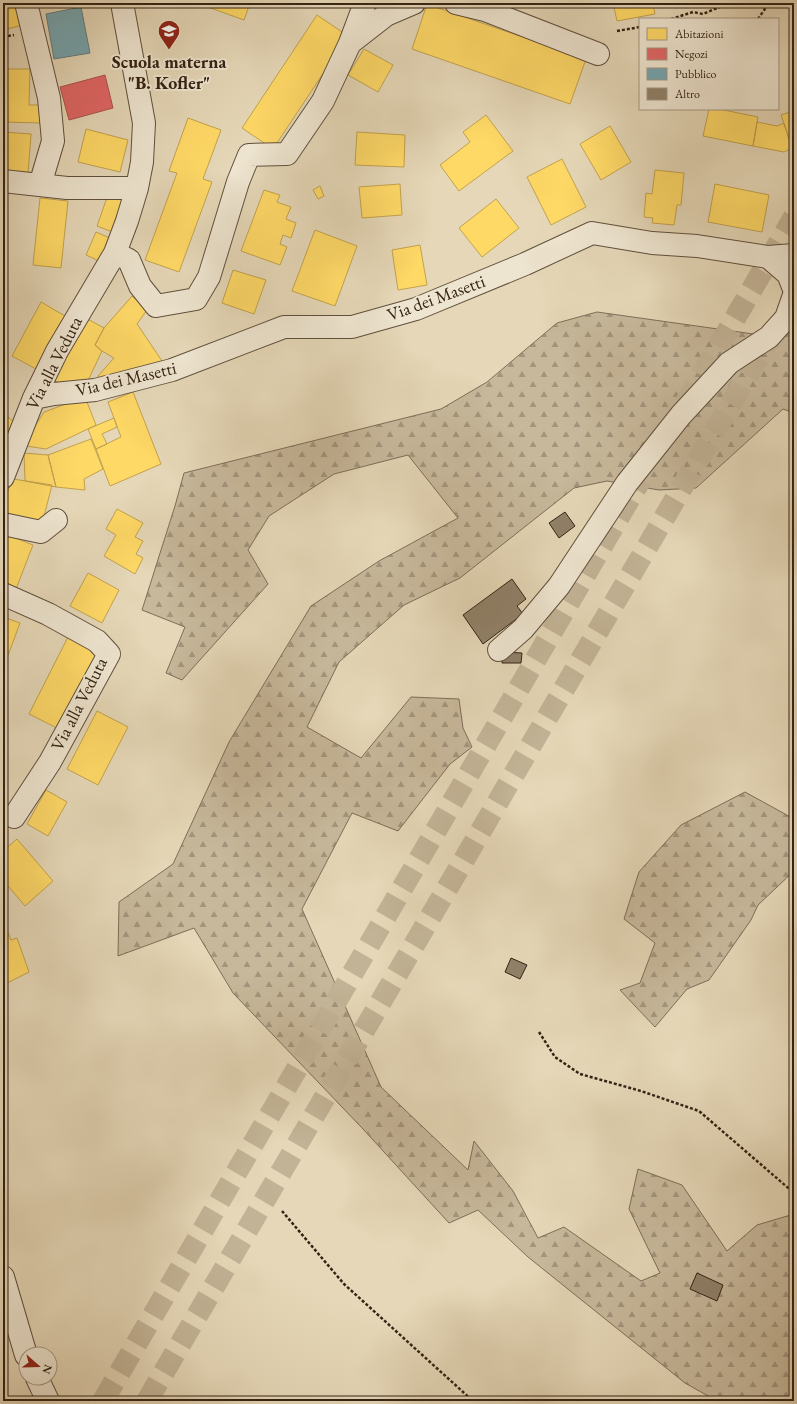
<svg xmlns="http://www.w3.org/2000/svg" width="797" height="1404" viewBox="0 0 797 1404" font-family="'EB Garamond',serif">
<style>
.forest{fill:url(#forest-firs);stroke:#7e6e58}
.homes{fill:#ffd966;stroke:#c2a24d}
.shops{fill:#e06666;stroke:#ac524d}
.public{fill:#76a5af;stroke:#627e80}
.building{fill:#908169;stroke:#342314}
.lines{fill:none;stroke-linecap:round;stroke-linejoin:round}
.highway-tunnel{stroke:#c2b396;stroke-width:22;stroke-dasharray:22 11;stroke-linecap:butt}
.minor-casing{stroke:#60503d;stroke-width:24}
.path{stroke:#342314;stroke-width:2.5;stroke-dasharray:3 2;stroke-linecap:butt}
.minor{stroke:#eee5d0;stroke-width:22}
.labels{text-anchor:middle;stroke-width:4;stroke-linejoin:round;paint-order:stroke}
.poi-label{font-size:18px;font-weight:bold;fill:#342314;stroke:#eee5d0}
.street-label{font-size:18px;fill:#342314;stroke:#eee5d0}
</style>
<defs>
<pattern id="forest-firs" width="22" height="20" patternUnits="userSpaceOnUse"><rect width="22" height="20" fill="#c7b89b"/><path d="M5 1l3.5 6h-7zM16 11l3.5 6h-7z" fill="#a2957d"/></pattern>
</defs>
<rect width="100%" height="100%" fill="#e5d7b7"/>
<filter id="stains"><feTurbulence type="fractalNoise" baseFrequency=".005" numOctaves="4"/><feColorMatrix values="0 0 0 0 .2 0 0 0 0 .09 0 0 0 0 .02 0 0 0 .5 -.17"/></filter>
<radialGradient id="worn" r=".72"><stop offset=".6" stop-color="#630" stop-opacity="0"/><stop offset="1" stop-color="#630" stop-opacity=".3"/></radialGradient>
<!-- forest -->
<path class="forest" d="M 597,312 L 782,338 L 794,320 L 794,413 L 783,409 L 696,488 L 659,490 L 607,481 L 574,488 L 460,578 L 404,605 L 339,662 L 307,727 L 361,758 L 411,697 L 459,699 L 463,728 L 472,747 L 450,764 L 398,831 L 352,813 L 302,909 L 381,1087 L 468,1170 L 474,1141 L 513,1191 L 538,1238 L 564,1227 L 641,1281 L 660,1273 L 629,1209 L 638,1169 L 682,1185 L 727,1251 L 757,1225 L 794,1214 L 794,1401 L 717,1401 L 685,1383 L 528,1257 L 478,1210 L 449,1223 L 363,1129 L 233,993 L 194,928 L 118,956 L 119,902 L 173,864 L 229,742 L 311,606 L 379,561 L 458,518 L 408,455 L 334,474 L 269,516 L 248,550 L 268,584 L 182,680 L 166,673 L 185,627 L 142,610 L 175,506 L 184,473 L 441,409 L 487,382 L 557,323 Z
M 745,792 L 794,819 L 794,871 L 758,905 L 751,920 L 709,980 L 687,989 L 655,1027 L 620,990 L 640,983 L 655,943 L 624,919 L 639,872 L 681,825 Z"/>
<!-- homes -->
<path class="homes" d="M 3,3 L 17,3 L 23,25 L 3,30 Z
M 210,3 L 250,3 L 244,20 L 208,7 Z
M 330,3 L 346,3 L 344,8 Z
M 613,3 L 653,3 L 655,14 L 617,21 Z
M 673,3 L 685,3 L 675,8 Z
M 427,4 L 586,59 L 570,104 L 412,49 Z
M 317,15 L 348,36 L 273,149 L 242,128 Z
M 364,49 L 393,65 L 378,92 L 348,75 Z
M 3,69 L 30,69 L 29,105 L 42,105 L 42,123 L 3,122 Z
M 709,109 L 719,109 L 758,117 L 753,146 L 703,136 Z
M 794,111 L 794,147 L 792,148 L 781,115 Z
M 486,115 L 513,151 L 459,191 L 440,165 L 470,142 L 463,132 Z
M 188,118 L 221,130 L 203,179 L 212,182 L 179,272 L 145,260 L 177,173 L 169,171 Z
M 757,122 L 777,126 L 784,123 L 792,148 L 784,152 L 753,146 Z
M 610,126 L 631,162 L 601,180 L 580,144 Z
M 86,129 L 128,140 L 120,172 L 78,162 Z
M 3,132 L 31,134 L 28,173 L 3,171 Z
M 357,132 L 405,135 L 404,167 L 355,165 Z
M 562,159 L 586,207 L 551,225 L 527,177 Z
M 655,170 L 684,173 L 681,205 L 677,205 L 674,225 L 652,223 L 653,218 L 644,217 L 646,193 L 652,194 Z
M 400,184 L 402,215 L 362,218 L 359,187 Z
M 715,184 L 769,195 L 762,232 L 708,222 Z
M 320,186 L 324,196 L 318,199 L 313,190 Z
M 264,190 L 280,195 L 277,202 L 291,207 L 286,219 L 296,223 L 291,238 L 283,235 L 280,244 L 287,247 L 280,265 L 241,251 Z
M 109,192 L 127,198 L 115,233 L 97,226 Z
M 40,198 L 68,201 L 61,268 L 33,265 Z
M 496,199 L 519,228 L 482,257 L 459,228 Z
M 315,230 L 357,246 L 335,306 L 292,291 Z
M 96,232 L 110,238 L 99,261 L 86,255 Z
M 420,245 L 427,285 L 398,290 L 392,250 Z
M 233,270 L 266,280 L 254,314 L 222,303 Z
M 132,296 L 147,310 L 137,324 L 162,361 L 103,384 L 98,376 L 114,358 L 102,351 L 95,345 L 104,328 Z
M 41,302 L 65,316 L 36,369 L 12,356 Z
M 84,317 L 104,328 L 95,345 L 102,351 L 84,389 L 50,380 Z
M 133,392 L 161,464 L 110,486 L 96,449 L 121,437 L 108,402 Z
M 85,397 L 96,425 L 46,449 L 26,446 L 32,431 L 44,412 Z
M 3,413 L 13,421 L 3,443 Z
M 114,418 L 117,427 L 102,434 L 107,444 L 96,449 L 88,429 Z
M 91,439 L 103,469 L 84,479 L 85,490 L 56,487 L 48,455 Z
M 24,453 L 48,455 L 56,487 L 25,481 Z
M 13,479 L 52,485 L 42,524 L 3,516 L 3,502 Z
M 117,509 L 143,523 L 135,537 L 143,541 L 136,554 L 143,558 L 135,574 L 104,556 L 116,535 L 106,529 Z
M 8,535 L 33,545 L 16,589 L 3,584 L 3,548 Z
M 88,573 L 119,590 L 102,623 L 70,606 Z
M 3,617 L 20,623 L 3,669 Z
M 69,635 L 100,650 L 59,729 L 29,714 Z
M 97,711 L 128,727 L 98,785 L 67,769 Z
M 46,790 L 67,802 L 48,836 L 27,824 Z
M 17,839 L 53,881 L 25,906 L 3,880 L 3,851 Z
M 3,925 L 5,925 L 11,940 L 17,938 L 29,972 L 3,985 Z"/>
<!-- shops -->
<path class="shops" d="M 105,75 L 113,108 L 69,120 L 60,87 Z"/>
<!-- public -->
<path class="public" d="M 81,7 L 90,53 L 54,59 L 46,14 Z"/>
<!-- building -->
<path class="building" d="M 565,512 L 575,526 L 559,538 L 549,523 Z
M 512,579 L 526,599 L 517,606 L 523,614 L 483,644 L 463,615 Z
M 502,652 L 522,653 L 521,663 L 502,663 Z
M 511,958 L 527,965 L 520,979 L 505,972 Z
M 697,1273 L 723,1285 L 717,1301 L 690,1289 Z"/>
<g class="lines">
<!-- highway-tunnel -->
<path class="highway-tunnel" d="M 685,404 L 794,217
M 103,1401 L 641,479
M 147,1401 L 773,332"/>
<!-- minor casing -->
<g class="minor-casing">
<path id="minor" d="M 26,3 L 49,98 L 53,141 L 40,185
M 456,3 L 485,10 L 598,54
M 350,43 L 386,15 L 414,3
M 3,181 L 67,188 L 137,188
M 115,253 L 129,260 L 140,286 L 156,306 L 196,299 L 209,277 L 238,182 L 249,155 L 287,154 L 323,101 L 350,43 L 365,3
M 768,257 L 788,274 L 794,289
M 34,398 L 54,394 L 95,390 L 172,370 L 284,327 L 352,327 L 416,309 L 525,264 L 592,233 L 652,243 L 697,246 L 768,257 L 794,255
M 3,477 L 34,398 L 57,351 L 115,253 L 127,221 L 137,188 L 142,162 L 144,123 L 122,3
M 3,524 L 41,532 L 56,520
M 3,594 L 48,614 L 97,641 L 109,654 L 50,762 L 14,817
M 499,650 L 523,629 L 559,586 L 627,483 L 681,415 L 729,363 L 769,337 L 786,318 L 794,295
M 3,1277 L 26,1355
M 37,1378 L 48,1401"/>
</g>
<!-- path -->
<path class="path" d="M 671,19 L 693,12 L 703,14 L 729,3
M 758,19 L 769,3
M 617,31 L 640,27
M 3,37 L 14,35
M 539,1032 L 555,1057 L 580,1074 L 641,1091 L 699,1111 L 794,1193
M 282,1211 L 344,1284 L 473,1401"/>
<!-- minor -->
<use href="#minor" class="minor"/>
</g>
<!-- icons -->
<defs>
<g id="school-pin" transform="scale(1.15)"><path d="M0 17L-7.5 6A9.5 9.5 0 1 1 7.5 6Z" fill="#8f2418" stroke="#eee5d0"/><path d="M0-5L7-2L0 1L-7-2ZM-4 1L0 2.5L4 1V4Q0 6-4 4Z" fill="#fff"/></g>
</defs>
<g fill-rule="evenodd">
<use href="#school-pin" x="169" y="31"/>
</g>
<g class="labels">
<!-- poi labels -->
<g class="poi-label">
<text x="169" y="68">Scuola materna<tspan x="169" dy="21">"B. Kofler"</tspan></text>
</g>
<!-- street labels -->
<g class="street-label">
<text transform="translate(436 298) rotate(-20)" y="6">Via dei Masetti</text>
<text transform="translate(54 363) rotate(-63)" y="6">Via alla Veduta</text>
<text transform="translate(126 379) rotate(-13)" y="6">Via dei Masetti</text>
<text transform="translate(79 704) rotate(-63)" y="6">Via alla Veduta</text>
</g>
</g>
<!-- margin -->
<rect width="797" height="1404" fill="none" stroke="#e5d7b7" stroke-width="16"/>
<rect x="4" y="4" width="789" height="1396" fill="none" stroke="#342314" stroke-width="2"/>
<rect x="8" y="8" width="781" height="1388" fill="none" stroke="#342314"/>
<!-- legend -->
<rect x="639" y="18" width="140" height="92" fill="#eee5d0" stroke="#a49785"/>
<rect x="647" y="28" width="20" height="12" fill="#ffd966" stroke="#a49785"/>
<text x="675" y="38" font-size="12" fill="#342314">Abitazioni</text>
<rect x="647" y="48" width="20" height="12" fill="#e06666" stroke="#a49785"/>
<text x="675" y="58" font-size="12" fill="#342314">Negozi</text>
<rect x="647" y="68" width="20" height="12" fill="#76a5af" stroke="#a49785"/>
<text x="675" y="78" font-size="12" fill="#342314">Pubblico</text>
<rect x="647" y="88" width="20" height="12" fill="#908169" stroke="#a49785"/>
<text x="675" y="98" font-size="12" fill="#342314">Altro</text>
<!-- north arrow -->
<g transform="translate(38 1366) rotate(110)"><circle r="19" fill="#eee5d0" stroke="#a49785"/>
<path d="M0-3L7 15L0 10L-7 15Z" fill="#8f2418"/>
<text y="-6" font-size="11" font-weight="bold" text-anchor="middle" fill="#342314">N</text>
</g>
<rect width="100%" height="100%" filter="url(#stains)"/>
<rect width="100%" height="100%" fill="url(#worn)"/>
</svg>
